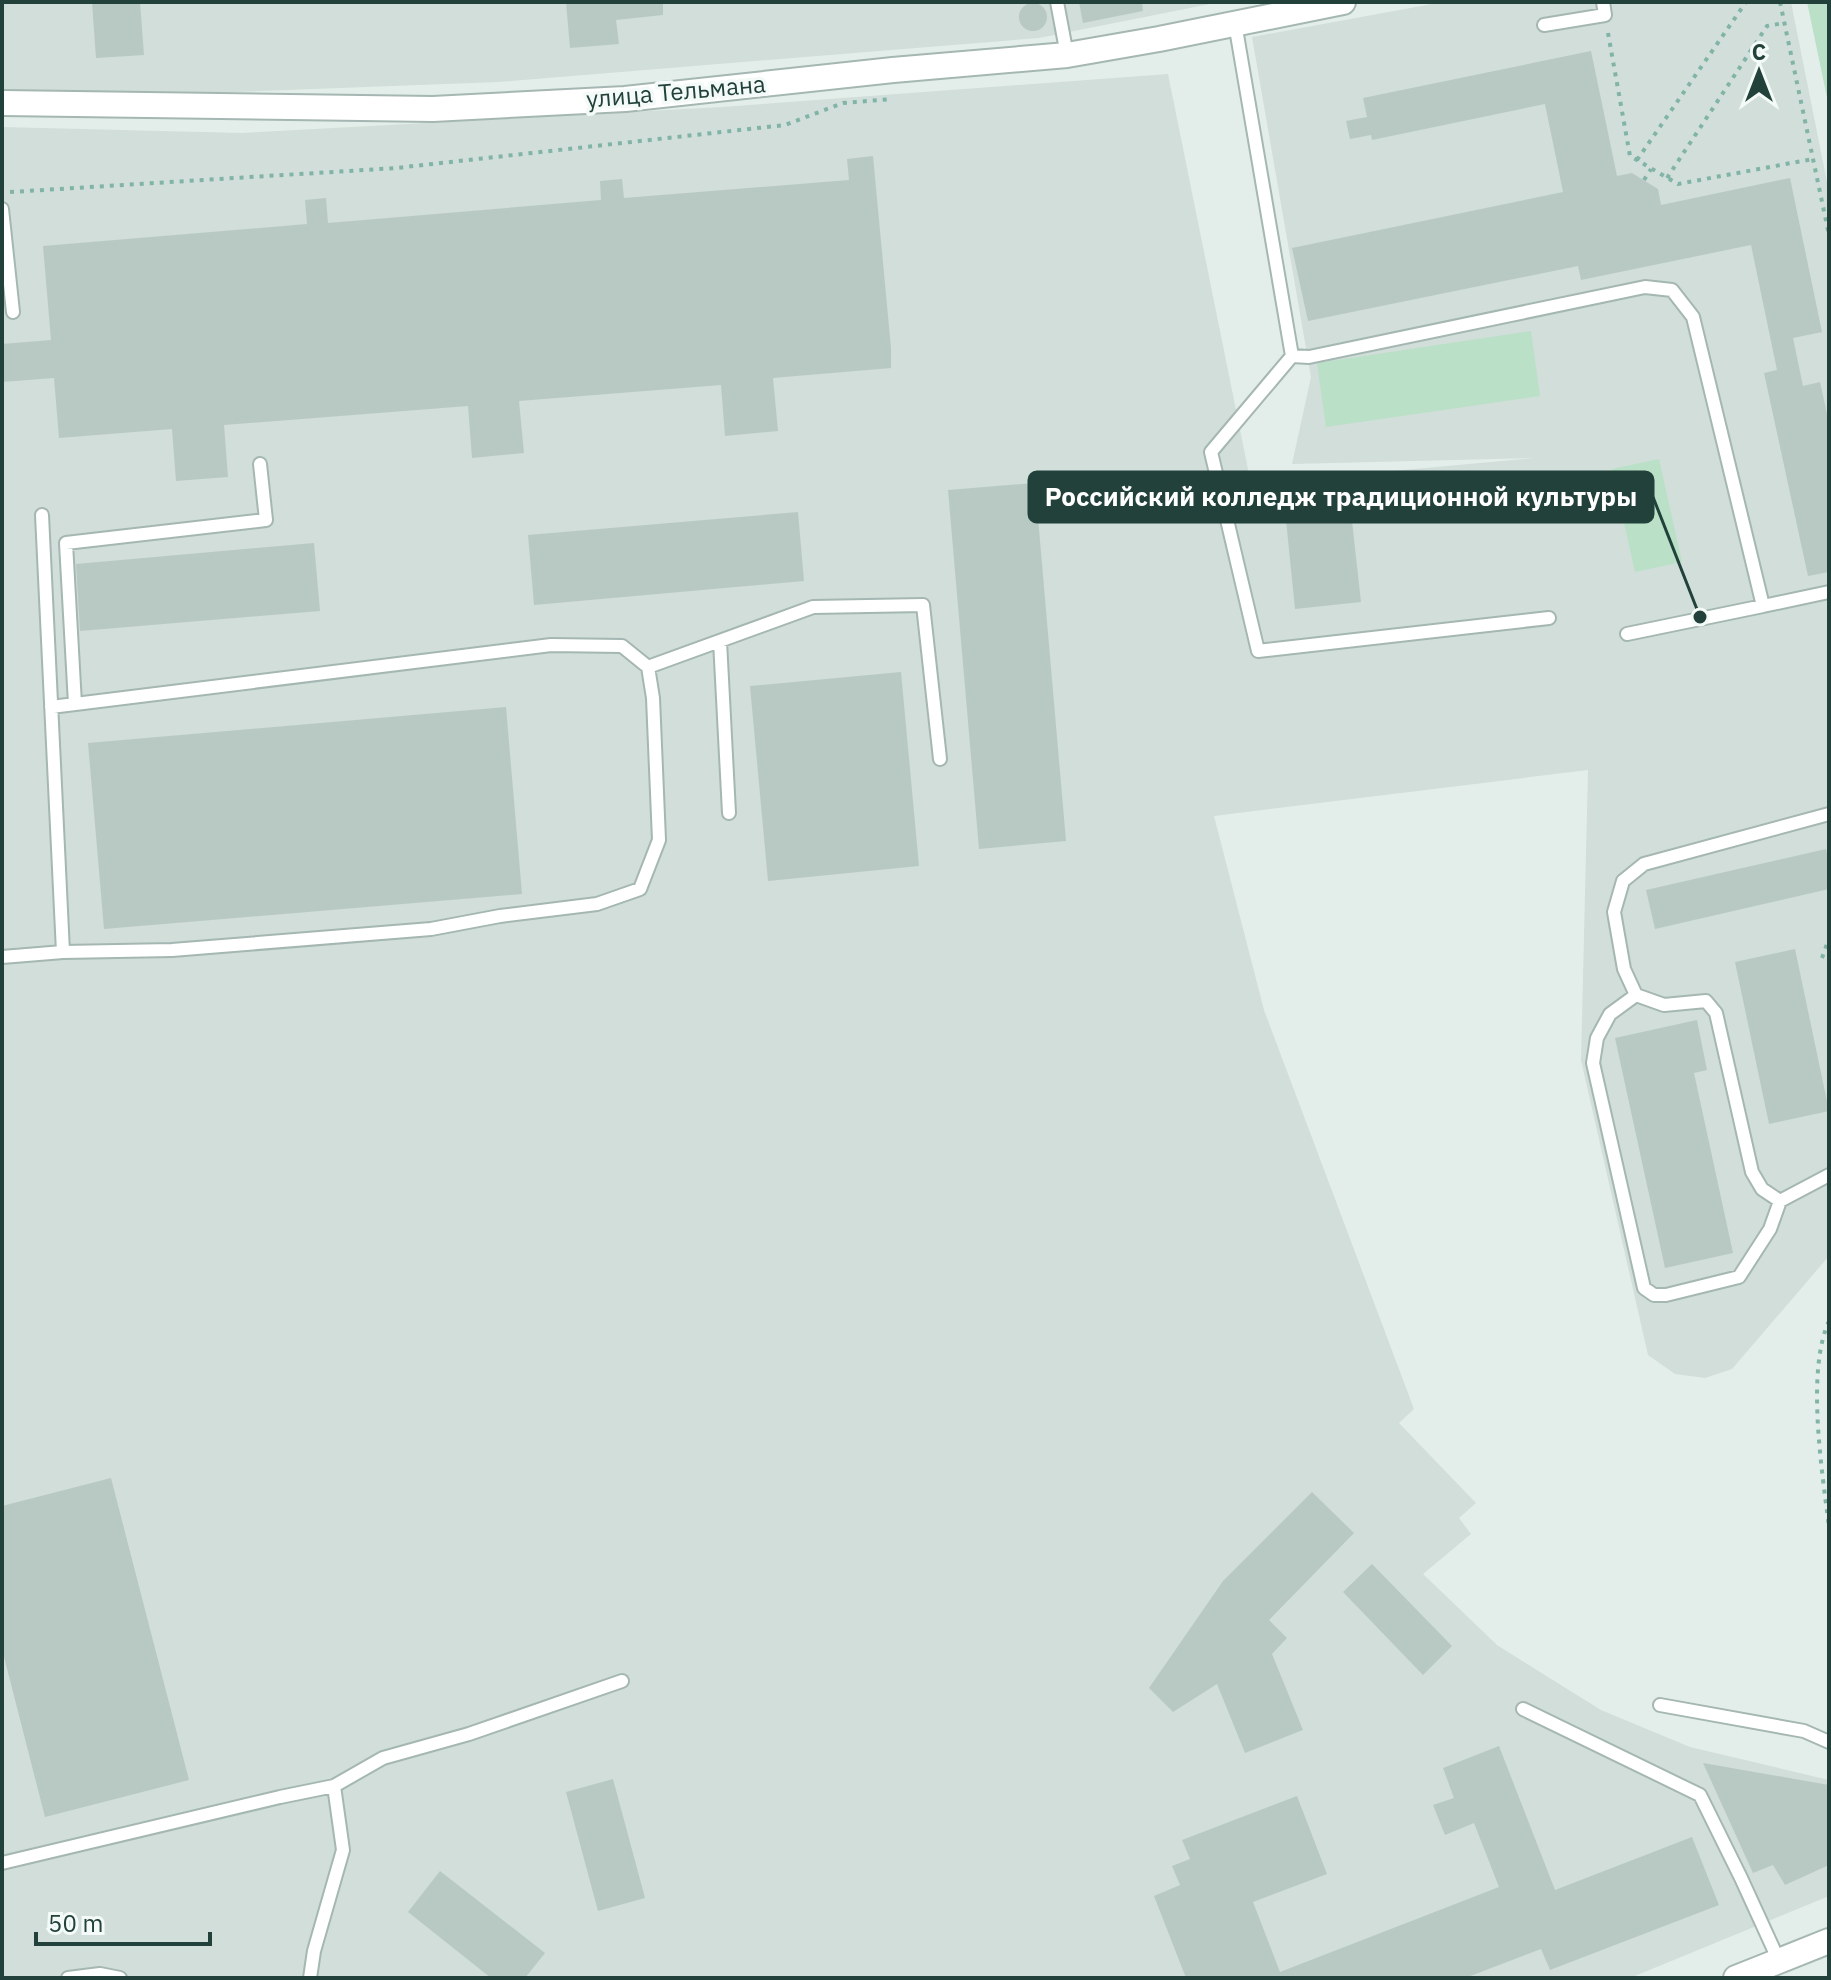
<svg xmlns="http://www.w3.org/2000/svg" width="1831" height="1980" viewBox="0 0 1831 1980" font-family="'IBM Plex Sans',sans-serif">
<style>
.built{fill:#d1ded9}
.green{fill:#bae0c7}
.building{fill:#b8c9c3}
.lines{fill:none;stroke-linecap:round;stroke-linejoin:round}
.service-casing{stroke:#a5b7b2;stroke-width:16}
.minor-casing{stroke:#a5b7b2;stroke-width:28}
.path{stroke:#81b4a7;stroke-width:4;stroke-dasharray:4 6;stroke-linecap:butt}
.service{stroke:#fff;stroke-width:12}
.minor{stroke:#fff;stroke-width:24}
.labels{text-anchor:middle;stroke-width:7;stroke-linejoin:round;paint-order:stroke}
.street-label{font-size:24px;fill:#21413a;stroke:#f4faf7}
.leader{fill:none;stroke:#21413a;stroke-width:3}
.callout-dot{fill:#21413a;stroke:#f4faf7;stroke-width:3}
.callout{fill:#21413a;stroke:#21413a;stroke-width:3}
.callout-label{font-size:26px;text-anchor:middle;font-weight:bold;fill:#fff}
</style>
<rect width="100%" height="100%" fill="#e3eeea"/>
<!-- built -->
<path class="built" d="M 2,2 L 1220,2 L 1039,38 L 498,82 L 102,97 L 2,93 Z
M 1443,2 L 1791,2 L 1829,192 L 1829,1256 L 1732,1369 L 1705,1378 L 1675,1374 L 1648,1355 L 1581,1060 L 1588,770 L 1214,816 L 1264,1010 L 1414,1409 L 1399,1423 L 1476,1503 L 1459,1518 L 1471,1534 L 1423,1574 L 1497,1645 L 1601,1710 L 1690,1747 L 1829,1780 L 1829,1896 L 1630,1978 L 2,1978 L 2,127 L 242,133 L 722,107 L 1168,74 L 1251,484 L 1534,458 L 1292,464 L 1311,377 L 1252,37 Z"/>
<!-- green -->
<path class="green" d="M 1807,2 L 1829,2 L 1829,107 Z
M 1531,331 L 1540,396 L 1326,427 L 1317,363 Z
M 1659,459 L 1682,562 L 1635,572 L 1612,469 Z"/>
<!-- building -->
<path class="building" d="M 92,2 L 140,2 L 144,55 L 96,58 Z
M 566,2 L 663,2 L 663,15 L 616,20 L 619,44 L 570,48 Z
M 1079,2 L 1142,2 L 1143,11 L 1083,23 Z
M1019 17a14 14 0 1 1 28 0a14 14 0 1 1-28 0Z
M 1591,51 L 1617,176 L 1632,173 L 1658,189 L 1661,205 L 1790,178 L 1822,332 L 1793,338 L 1803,386 L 1820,382 L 1829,423 L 1829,572 L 1808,576 L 1764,373 L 1777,370 L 1751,245 L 1581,280 L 1578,266 L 1308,321 L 1292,248 L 1563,192 L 1545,104 L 1372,140 L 1371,135 L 1350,139 L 1346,121 L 1367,117 L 1363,98 Z
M 873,156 L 891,348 L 891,368 L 773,378 L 778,431 L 725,436 L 721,385 L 519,401 L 524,453 L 472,458 L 468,406 L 224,425 L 228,477 L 176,481 L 172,429 L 59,438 L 54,378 L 2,382 L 2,344 L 51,340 L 43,246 L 307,224 L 305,200 L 326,198 L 328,223 L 601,200 L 600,181 L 622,179 L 624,198 L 849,180 L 847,159 Z
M 1035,483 L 1066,841 L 979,849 L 948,490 Z
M 1350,503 L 1361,602 L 1295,609 L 1285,510 Z
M 798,512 L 804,581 L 534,605 L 528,535 Z
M 314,543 L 320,611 L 80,631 L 76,564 Z
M 901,672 L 919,866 L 768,881 L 750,686 Z
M 506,707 L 522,894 L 104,929 L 88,743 Z
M 1826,849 L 1829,860 L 1829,889 L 1655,929 L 1646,890 Z
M 1795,949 L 1829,1111 L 1769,1124 L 1735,962 Z
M 1697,1020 L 1707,1070 L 1694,1073 L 1733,1253 L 1665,1268 L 1615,1038 Z
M 111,1478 L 189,1780 L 45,1817 L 2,1649 L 2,1506 Z
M 1312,1492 L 1354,1533 L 1269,1620 L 1287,1638 L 1272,1654 L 1303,1730 L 1245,1753 L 1217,1684 L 1173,1712 L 1149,1688 L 1223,1581 Z
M 1372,1564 L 1452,1646 L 1423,1675 L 1343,1592 Z
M 1499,1746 L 1555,1890 L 1692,1837 L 1719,1905 L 1550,1970 L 1541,1949 L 1465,1978 L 1186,1978 L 1154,1896 L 1180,1885 L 1172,1866 L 1190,1859 L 1182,1840 L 1297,1796 L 1327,1874 L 1253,1902 L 1280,1972 L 1499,1887 L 1474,1823 L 1445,1835 L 1433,1805 L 1454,1798 L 1443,1768 Z
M 1703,1763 L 1829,1785 L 1829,1865 L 1785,1885 L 1773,1865 L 1753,1873 Z
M 613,1779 L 645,1898 L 598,1911 L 566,1792 Z
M 440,1871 L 545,1953 L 525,1978 L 491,1978 L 408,1912 Z"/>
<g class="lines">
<!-- service casing -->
<g class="service-casing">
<path id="service" d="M 1057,2 L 1067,55
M 1235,23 L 1292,356 L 1309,357 L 1645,287 L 1672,290 L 1693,317 L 1763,606 L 1829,592
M 1544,25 L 1605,15 L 1603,2
M 2,209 L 13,312
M 1292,356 L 1211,452 L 1258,651 L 1549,618
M 1627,634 L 1763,606
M 720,641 L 729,813
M 648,667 L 813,607 L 923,605 L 940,759
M 75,704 L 66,543 L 266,520 L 260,464
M 51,707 L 551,645 L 622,646 L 648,667 L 653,698 L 659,840 L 640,889 L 597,904 L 500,916 L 431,929 L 172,950 L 63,952
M 2,957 L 63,952 L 42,515
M 1636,995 L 1610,1014 L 1597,1038 L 1593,1063 L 1644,1288 L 1654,1295 L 1666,1295 L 1739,1277 L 1770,1229 L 1780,1201 L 1829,1175
M 1780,1201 L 1762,1189 L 1752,1172 L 1716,1013 L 1706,1001 L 1664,1005 L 1636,995 L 1624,969 L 1614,912 L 1623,881 L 1644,864 L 1829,814
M 1660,1705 L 1804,1731 L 1829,1742
M 1523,1709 L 1700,1795 L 1741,1878 L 1779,1961
M 2,1863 L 280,1797 L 334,1786
M 68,1978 L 100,1974 L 120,1978
M 310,1978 L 314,1951 L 343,1850 L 334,1786 L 383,1758 L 469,1734 L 622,1681"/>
</g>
<!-- minor casing -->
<g class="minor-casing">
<path id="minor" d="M 2,103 L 433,109 L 625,99 L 893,70 L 1067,55 L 1159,39 L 1343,2
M 1736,1978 L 1829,1941"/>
</g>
<!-- path -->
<path class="path" d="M 1780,2 L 1829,235
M 1608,33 L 1630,156 L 1678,184 L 1813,159
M 1637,160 L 1746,2
M 1667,178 L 1767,26 L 1784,23
M 1644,180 L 1651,169
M 10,192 L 396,168 L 785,125 L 843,103 L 892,99
M 1828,420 L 1829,419
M 1822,958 L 1829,938
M 1829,1321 C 1806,1371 1822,1471 1829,1527"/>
<!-- service -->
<use href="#service" class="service"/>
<!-- minor -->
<use href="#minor" class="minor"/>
</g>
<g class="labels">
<!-- street labels -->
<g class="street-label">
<text transform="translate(676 92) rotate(-5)" y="8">улица Тельмана</text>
</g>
</g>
<!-- callouts -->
<path class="leader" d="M1700 617L1653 497"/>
<circle class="callout-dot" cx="1700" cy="617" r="8"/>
<rect class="callout" x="1029" y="472" width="624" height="50" rx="8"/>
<g class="callout-label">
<text x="1341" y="506">Российский колледж традиционной культуры</text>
</g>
<!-- border -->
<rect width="1831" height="1980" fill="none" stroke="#21413a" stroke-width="8"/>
<!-- north arrow -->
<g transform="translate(1759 72)" stroke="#f4faf7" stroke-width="6" paint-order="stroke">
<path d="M0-6L14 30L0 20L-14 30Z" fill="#21413a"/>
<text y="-12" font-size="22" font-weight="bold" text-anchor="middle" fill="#21413a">С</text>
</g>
<!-- scale -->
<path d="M36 1932v12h174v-12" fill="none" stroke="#21413a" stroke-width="4"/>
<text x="48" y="1932" font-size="24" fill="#21413a" stroke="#f4faf7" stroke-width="6" paint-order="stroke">50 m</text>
</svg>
